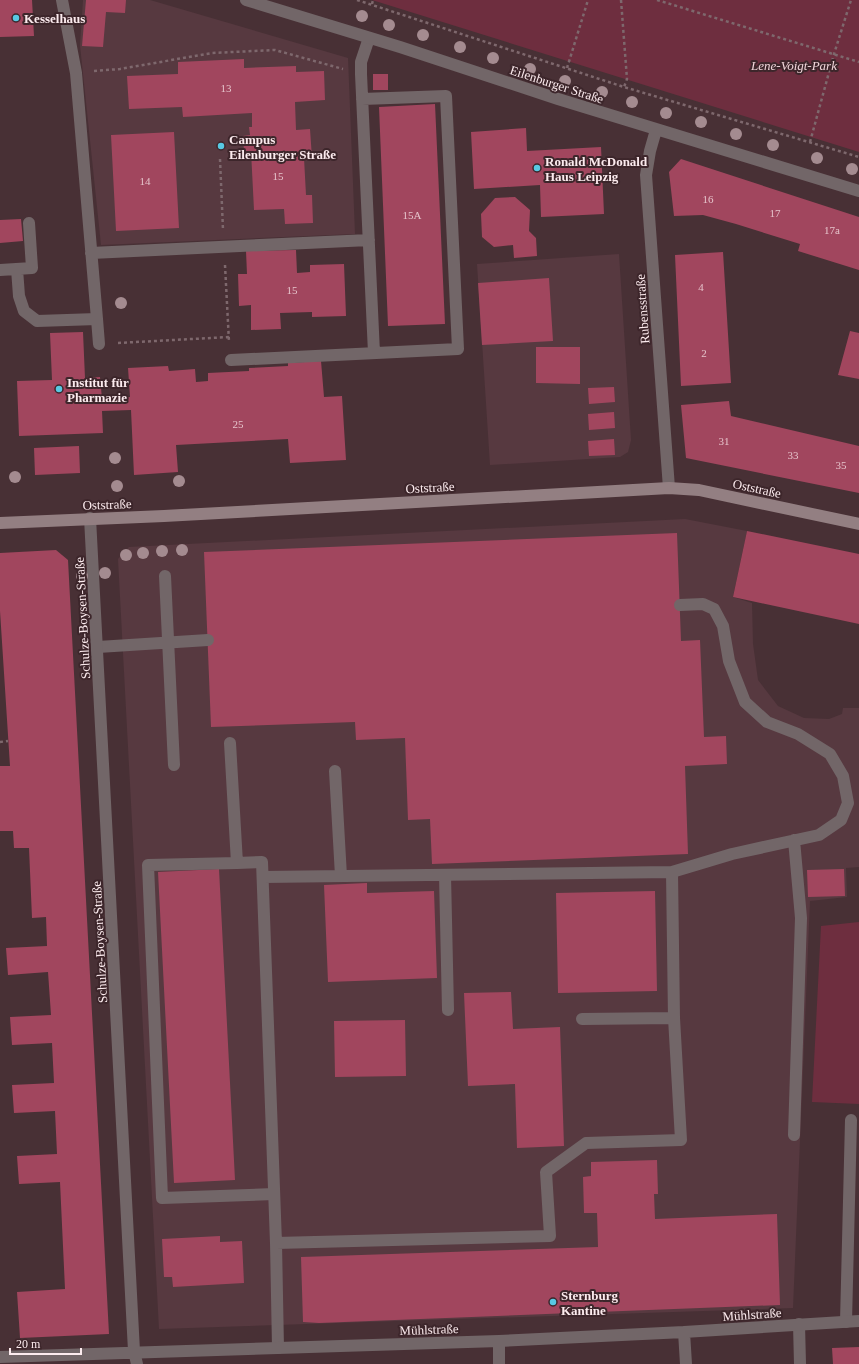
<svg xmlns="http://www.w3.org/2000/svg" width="859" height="1364" viewBox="0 0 859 1364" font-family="'Times New Roman',serif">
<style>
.built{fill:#573940}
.green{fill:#6e2e3f}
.building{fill:#a1465e}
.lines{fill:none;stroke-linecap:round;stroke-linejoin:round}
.path{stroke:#7e686d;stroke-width:2.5;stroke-dasharray:3 3;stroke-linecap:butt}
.lane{stroke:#726668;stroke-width:12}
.street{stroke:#726668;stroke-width:12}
.secondary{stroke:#937f82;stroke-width:12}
.tree{fill:#a48b90}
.poi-dot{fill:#58c9e3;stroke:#3d262b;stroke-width:1.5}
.labels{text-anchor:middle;stroke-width:4;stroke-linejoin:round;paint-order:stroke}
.number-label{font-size:11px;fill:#e5c2ca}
.poi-label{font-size:13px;font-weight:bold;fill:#fcebee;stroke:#3d262b;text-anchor:start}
.park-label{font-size:13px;font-style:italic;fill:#f0d5da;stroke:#3d262b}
.street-label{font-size:13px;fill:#fcebee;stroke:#3d262b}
</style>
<rect width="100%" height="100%" fill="#483035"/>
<!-- built -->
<path class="built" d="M 83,0 L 150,0 L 348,58 L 355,234 L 101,245 L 80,45 Z
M 619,254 L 631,440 L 628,452 L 620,457 L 490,465 L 477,264 Z
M 685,519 L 747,531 L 733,597 L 752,603 L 753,644 L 758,680 L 778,706 L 804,718 L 829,719 L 842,714 L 843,708 L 859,708 L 859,867 L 846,868 L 847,897 L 810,901 L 793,1308 L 159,1329 L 118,559 L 129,547 Z"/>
<!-- green -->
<path class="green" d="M 372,0 L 859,0 L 859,152 Z
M 859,922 L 859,1104 L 812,1102 L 821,926 Z"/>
<!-- building -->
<path class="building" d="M 0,0 L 32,0 L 34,36 L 0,37 Z
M 86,0 L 126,0 L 125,13 L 106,12 L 103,47 L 82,46 Z
M 244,59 L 244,68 L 296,66 L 296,72 L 324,71 L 325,100 L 295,102 L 296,130 L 310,129 L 312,158 L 304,158 L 306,195 L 312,195 L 313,223 L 285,224 L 284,209 L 254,210 L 251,151 L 244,151 L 243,136 L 250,135 L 249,127 L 252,127 L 252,113 L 183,117 L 182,107 L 129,109 L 127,76 L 178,74 L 178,62 Z
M 373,74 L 388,74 L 388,90 L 373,90 Z
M 435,104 L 445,324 L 388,326 L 379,107 Z
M 526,128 L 527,151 L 601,147 L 604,214 L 541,217 L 540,185 L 474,189 L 471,132 Z
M 174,132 L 179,228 L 116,231 L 111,135 Z
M 681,159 L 859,217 L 859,270 L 798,251 L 800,244 L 736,224 L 703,215 L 674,216 L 669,172 Z
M 515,197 L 530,210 L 529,231 L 536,238 L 537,256 L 514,258 L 513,245 L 494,247 L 482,237 L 481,214 L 495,198 Z
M 21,219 L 23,241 L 0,243 L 0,220 Z
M 296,250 L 297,273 L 310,272 L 310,265 L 344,264 L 346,316 L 312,317 L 312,312 L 280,313 L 281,329 L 251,330 L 251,305 L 239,306 L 238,274 L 247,274 L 246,251 Z
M 723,252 L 731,383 L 681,386 L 675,255 Z
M 549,278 L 553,341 L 482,345 L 478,283 Z
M 850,331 L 859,333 L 859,379 L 838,375 Z
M 83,332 L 85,378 L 100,377 L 102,399 L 130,397 L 128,368 L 168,366 L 169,371 L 195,369 L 196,382 L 208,381 L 208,373 L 249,371 L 249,368 L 288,366 L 288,363 L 321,361 L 324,397 L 342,396 L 346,460 L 290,463 L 288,439 L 176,445 L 178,472 L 134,475 L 131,410 L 102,411 L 103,433 L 19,436 L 17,381 L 52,380 L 50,333 Z
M 536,347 L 580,347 L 580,384 L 536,383 Z
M 614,387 L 615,402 L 589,404 L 588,388 Z
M 729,401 L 731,416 L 859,446 L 859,493 L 686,458 L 681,405 Z
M 614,412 L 615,428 L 589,430 L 588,414 Z
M 614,439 L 615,455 L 589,456 L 588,441 Z
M 79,446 L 80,473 L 35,475 L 34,448 Z
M 747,531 L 859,554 L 859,624 L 733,597 Z
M 677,533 L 681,641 L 700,640 L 704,737 L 726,736 L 727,764 L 685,766 L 688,854 L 432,864 L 430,819 L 408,820 L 405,738 L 356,740 L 355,722 L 211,727 L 204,552 Z
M 56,550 L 68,560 L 109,1334 L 20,1338 L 17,1292 L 65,1289 L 60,1182 L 19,1184 L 17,1156 L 57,1154 L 55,1111 L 14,1113 L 12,1085 L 54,1083 L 52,1043 L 12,1045 L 10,1017 L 51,1015 L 48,972 L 8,975 L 6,948 L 47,946 L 46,917 L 32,918 L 29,848 L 14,848 L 13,831 L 0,831 L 0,766 L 10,766 L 0,611 L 0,553 Z
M 219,869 L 235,1180 L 174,1183 L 158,872 Z
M 844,869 L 845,896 L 808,897 L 807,870 Z
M 367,883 L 367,893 L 434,891 L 437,978 L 328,982 L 324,885 Z
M 655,891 L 657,991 L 558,993 L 556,893 Z
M 511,992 L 513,1029 L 560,1027 L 564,1146 L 517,1148 L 515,1084 L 468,1086 L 464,993 Z
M 405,1020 L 406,1076 L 335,1077 L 334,1021 Z
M 657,1160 L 658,1194 L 654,1194 L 655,1219 L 777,1214 L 780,1305 L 319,1323 L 303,1322 L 301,1257 L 598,1247 L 597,1213 L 584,1213 L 583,1177 L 591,1176 L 591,1162 Z
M 220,1236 L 220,1242 L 242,1241 L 244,1283 L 173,1287 L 172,1277 L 164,1277 L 162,1239 Z
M 859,1347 L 859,1364 L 833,1364 L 832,1348 Z"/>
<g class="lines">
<!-- path -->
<path class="path" d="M 357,0 L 624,87 L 859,157
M 621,0 L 627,79 L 624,87
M 657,0 L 859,62
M 372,4 L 373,0
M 567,68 L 588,0
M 94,71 L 120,69 L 212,53 L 275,50 L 343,69
M 810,142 L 834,54 L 851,0
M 220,159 L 223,230
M 225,265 L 229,342
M 118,343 L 229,337
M 0,742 L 8,741"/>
<!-- lane -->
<path class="lane" d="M 369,38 L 361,62 L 361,74 L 374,353
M 91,253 L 369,240
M 17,269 L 19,296 L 24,311 L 37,321 L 97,319 L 76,73 L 62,0
M 0,270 L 32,268 L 29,223
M 97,319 L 99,344
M 231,360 L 458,349 L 446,96 L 362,99
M 165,576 L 174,765
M 98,647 L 208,640
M 230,743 L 237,863 L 262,862 L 276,1243 L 278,1348
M 335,771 L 341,876
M 794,840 L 801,918 L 794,1135
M 237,863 L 148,865 L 162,1198 L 274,1194
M 672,872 L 732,854 L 819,835 L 841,820 L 848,803 L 843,776 L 830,754 L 798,734 L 767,722 L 745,702 L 729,661 L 723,626 L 714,609 L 703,604 L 680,605
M 445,875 L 448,1010
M 263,877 L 672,872 L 674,1018 L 582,1019
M 276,1243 L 550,1236 L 546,1172 L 586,1143 L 681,1140 L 674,1018
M 846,1322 L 851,1120
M 799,1324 L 800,1364"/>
<!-- street -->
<path class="street" d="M 246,0 L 400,47 L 558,99 L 859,191
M 656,130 L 650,151 L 646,175 L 669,488
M 90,518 L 134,1351 L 137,1364
M 684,1332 L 686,1364
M 499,1341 L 499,1364
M 0,1357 L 499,1341 L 684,1332 L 859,1321"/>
<!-- secondary -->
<path class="secondary" d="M 0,523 L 164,516 L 669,488 L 699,490 L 859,524"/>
</g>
<!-- trees -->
<g class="tree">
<circle cx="362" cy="16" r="6"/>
<circle cx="389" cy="25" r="6"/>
<circle cx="423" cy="35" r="6"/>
<circle cx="460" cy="47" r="6"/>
<circle cx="493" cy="58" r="6"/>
<circle cx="530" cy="69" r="6"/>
<circle cx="565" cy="81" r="6"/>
<circle cx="602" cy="92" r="6"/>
<circle cx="632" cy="102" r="6"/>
<circle cx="666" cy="113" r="6"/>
<circle cx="701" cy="122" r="6"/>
<circle cx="736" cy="134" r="6"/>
<circle cx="773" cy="145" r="6"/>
<circle cx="817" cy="158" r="6"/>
<circle cx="852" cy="169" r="6"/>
<circle cx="121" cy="303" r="6"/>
<circle cx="115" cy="458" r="6"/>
<circle cx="15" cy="477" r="6"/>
<circle cx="179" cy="481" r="6"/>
<circle cx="117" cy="486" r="6"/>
<circle cx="182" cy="550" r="6"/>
<circle cx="162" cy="551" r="6"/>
<circle cx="143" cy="553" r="6"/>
<circle cx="126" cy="555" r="6"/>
<circle cx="105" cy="573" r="6"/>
<circle cx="82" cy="576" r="6"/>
</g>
<!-- markers -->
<g class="poi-dot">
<circle cx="16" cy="18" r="4"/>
<circle cx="221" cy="146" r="4"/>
<circle cx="537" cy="168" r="4"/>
<circle cx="59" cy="389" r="4"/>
<circle cx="553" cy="1302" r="4"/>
</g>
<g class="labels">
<!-- number labels -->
<g class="number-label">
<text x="226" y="92">13</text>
<text x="278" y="180">15</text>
<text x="145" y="185">14</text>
<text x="708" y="203">16</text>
<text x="775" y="217">17</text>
<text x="412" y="219">15A</text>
<text x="832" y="234">17a</text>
<text x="701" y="291">4</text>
<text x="292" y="294">15</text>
<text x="704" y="357">2</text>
<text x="238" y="428">25</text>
<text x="724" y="445">31</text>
<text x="793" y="459">33</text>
<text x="841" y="469">35</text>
</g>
<!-- poi labels -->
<g class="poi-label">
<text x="24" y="23">Kesselhaus</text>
<text x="229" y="144">Campus<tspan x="229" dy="15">Eilenburger Straße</tspan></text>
<text x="545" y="166">Ronald McDonald<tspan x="545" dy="15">Haus Leipzig</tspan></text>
<text x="67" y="387">Institut für<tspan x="67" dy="15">Pharmazie</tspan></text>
<text x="561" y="1300">Sternburg<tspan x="561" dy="15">Kantine</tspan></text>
</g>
<!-- park labels -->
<g class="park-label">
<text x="794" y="70">Lene-Voigt-Park</text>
</g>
<!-- street labels -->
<g class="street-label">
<text transform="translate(557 84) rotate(18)" y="5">Eilenburger Straße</text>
<text transform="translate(642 309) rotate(-94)" y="5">Rubensstraße</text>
<text transform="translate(430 487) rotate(-3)" y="5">Oststraße</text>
<text transform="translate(757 488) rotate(12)" y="5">Oststraße</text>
<text transform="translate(107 504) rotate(-2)" y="5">Oststraße</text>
<text transform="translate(82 618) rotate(-93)" y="5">Schulze-Boysen-Straße</text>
<text transform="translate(99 942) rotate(-93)" y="5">Schulze-Boysen-Straße</text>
<text transform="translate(752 1314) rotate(-4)" y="5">Mühlstraße</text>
<text transform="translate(429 1329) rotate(-2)" y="5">Mühlstraße</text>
</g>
</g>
<!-- scale -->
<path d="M10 1348v6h71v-6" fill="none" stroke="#fcebee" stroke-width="2"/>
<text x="16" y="1348" font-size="12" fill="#fcebee" stroke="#3d262b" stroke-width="3" paint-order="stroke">20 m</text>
</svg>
